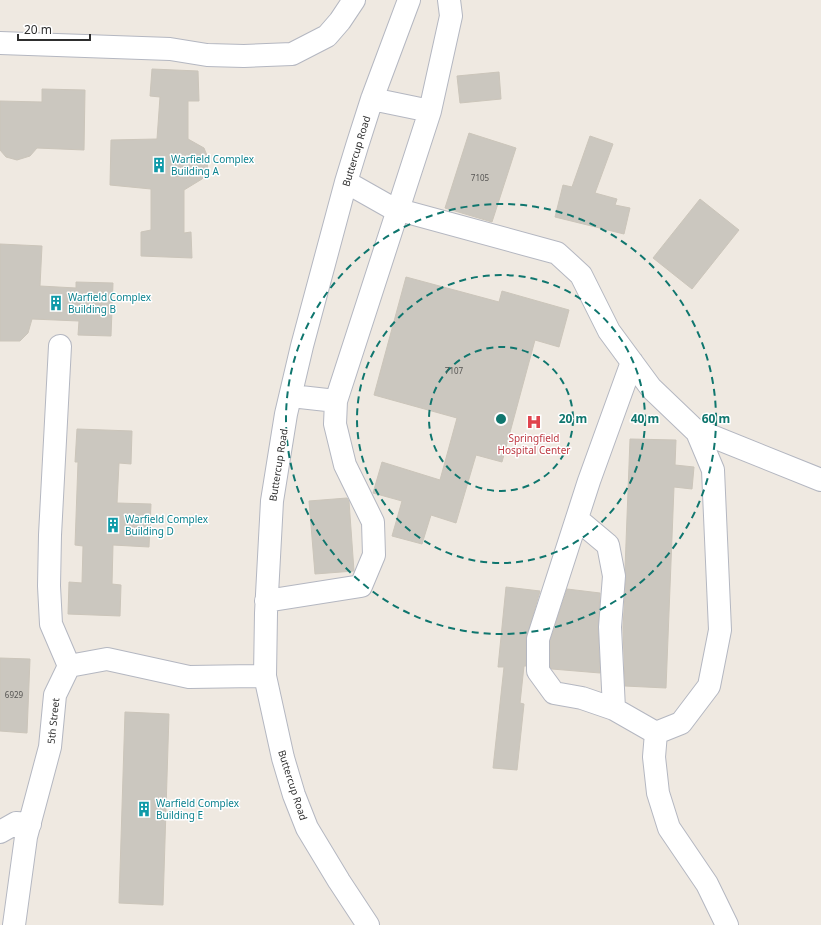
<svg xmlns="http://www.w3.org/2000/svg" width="821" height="925" viewBox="0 0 821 925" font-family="'Noto Sans',sans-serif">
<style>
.building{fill:#cbc7bf;stroke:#cbc5ba}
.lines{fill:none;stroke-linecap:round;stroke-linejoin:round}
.minor-casing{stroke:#b4b7c1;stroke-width:24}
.minor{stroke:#fff;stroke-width:22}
.ring{fill:none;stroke:#0f766e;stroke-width:2;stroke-dasharray:7 5}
.labels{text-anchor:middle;stroke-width:3;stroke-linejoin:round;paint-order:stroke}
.number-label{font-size:8px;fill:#555452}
.street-label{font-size:10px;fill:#2e2e2e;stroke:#fff}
.culture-label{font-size:10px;fill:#0d838f;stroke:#fff;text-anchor:start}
.health-label{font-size:10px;fill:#be3a42;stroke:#fff}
.centre{fill:#0f766e;stroke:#fff;stroke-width:2}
.ring-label{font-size:12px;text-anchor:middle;font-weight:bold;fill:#0f766e;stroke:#fff;stroke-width:3;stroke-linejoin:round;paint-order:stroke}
</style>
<rect width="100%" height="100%" fill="#efe9e1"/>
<!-- building -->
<path class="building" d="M 152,69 L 198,71 L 199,101 L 188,101 L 188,139 L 204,148 L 208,158 L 207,171 L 202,179 L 184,190 L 184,233 L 191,232 L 192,258 L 141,256 L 141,232 L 151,230 L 151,189 L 110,185 L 111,140 L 157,139 L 160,97 L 150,96 Z
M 499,72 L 501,99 L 460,103 L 457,76 Z
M 42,89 L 85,90 L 84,150 L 37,148 L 30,156 L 17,160 L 6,157 L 0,150 L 0,101 L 42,102 Z
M 469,133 L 516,148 L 492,222 L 445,208 Z
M 590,136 L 613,144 L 595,193 L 617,199 L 615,205 L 630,208 L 624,234 L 555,217 L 563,185 L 572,187 Z
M 700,199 L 739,230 L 692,289 L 653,258 Z
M 0,244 L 42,246 L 40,286 L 76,288 L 76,282 L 113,283 L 111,336 L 78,335 L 79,321 L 32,319 L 28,333 L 20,341 L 0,341 Z
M 406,277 L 499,302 L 502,291 L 569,310 L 559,347 L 535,340 L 502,462 L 476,455 L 456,523 L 431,515 L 422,544 L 392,536 L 402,501 L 373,493 L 382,462 L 440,480 L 457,418 L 374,395 Z
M 77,429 L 132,431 L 131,464 L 119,463 L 117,503 L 151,504 L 149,547 L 113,545 L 112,584 L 121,585 L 120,616 L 68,614 L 69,582 L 82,583 L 83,546 L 75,545 L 78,462 L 75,462 Z
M 630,439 L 676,440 L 675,465 L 694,467 L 692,489 L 674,487 L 666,688 L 625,686 L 623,627 L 626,577 L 625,569 Z
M 347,498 L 349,501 L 354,571 L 315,574 L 309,501 Z
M 506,587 L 540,591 L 526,639 L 526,666 L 524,666 L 520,703 L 524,704 L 517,770 L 493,768 L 504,667 L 498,667 Z
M 567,589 L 600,593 L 598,628 L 600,673 L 552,669 L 550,667 L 550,641 Z
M 0,658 L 30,659 L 27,733 L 0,731 Z
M 125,712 L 169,714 L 163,905 L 119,903 Z"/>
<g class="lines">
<!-- minor casing -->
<g class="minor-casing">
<path id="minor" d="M 0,43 L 170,49 L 207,55 L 244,56 L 292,54 L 327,36 L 340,21 L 354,0
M 372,99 L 430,111
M 346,182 L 392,208 L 557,253 L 581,275 L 609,331 L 651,388 L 697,432 L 713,470 L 720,630 L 709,686 L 681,723 L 656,733 L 614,709 L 582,698 L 554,693 L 538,671 L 538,639 L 589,481 L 632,362
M 60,346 L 50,535 L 49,586 L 51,624 L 69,666
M 291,396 L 336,401
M 694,429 L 821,480
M 577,519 L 608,545 L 614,576 L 610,627 L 614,709
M 266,601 L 361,586 L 374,555 L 373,522 L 345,465 L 335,424 L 336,401 L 430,111 L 451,16 L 449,0
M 656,733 L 654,757 L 658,793 L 669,828 L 707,884 L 727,925
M 0,832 L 16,823 L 30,824
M 14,925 L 26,837 L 50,747 L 55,695 L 69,666 L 107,659 L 189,677 L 265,676
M 368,925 L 339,881 L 307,828 L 294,795 L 283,758 L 265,676 L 266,613 L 272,501 L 286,414 L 302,346 L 346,182 L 357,146 L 372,99 L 409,0"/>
</g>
<!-- minor -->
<use href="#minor" class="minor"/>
</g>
<!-- distance rings -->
<g class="ring">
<circle cx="501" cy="419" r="72"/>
<circle cx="501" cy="419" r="144"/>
<circle cx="501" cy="419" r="215"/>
</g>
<!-- icons -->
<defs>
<g id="building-bare" transform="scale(1.2)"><path d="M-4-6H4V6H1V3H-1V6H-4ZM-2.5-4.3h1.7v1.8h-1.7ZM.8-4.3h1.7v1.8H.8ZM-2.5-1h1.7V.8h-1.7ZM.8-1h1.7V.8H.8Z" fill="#0f9aa8" stroke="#fff" stroke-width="2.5" paint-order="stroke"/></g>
<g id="hospital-bare" transform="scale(1.2)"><path d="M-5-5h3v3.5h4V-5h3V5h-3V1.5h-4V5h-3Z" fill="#e0444e" stroke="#fff" stroke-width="2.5" paint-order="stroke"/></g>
</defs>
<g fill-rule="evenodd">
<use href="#building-bare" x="159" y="165"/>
<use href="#building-bare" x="56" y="303"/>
<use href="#hospital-bare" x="534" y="422"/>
<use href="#building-bare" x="113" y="525"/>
<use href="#building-bare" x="144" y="809"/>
</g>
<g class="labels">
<!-- number labels -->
<g class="number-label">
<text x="480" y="181">7105</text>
<text x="454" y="374">7107</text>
<text x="14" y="698">6929</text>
</g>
<!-- street labels -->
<g class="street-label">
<text transform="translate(356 151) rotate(-73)" y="4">Buttercup Road</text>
<text transform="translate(278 465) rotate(-81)" y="4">Buttercup Road</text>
<text transform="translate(53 721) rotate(-84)" y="4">5th Street</text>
<text transform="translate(293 785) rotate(72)" y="4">Buttercup Road</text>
</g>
<!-- culture labels -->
<g class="culture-label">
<text x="171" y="163">Warfield Complex<tspan x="171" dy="12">Building A</tspan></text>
<text x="68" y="301">Warfield Complex<tspan x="68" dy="12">Building B</tspan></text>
<text x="125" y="523">Warfield Complex<tspan x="125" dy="12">Building D</tspan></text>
<text x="156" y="807">Warfield Complex<tspan x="156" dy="12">Building E</tspan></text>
</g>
<!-- health labels -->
<g class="health-label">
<text x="534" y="442">Springfield<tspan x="534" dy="12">Hospital Center</tspan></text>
</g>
</g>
<circle cx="501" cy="419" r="6" class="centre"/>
<g class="ring-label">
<text x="573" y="423">20 m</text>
<text x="645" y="423">40 m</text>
<text x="716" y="423">60 m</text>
</g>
<!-- scale -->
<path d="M18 34v6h72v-6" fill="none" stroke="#2e2e2e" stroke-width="2"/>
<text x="24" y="34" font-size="12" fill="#2e2e2e" stroke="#ffffff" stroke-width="3" paint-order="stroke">20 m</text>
</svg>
